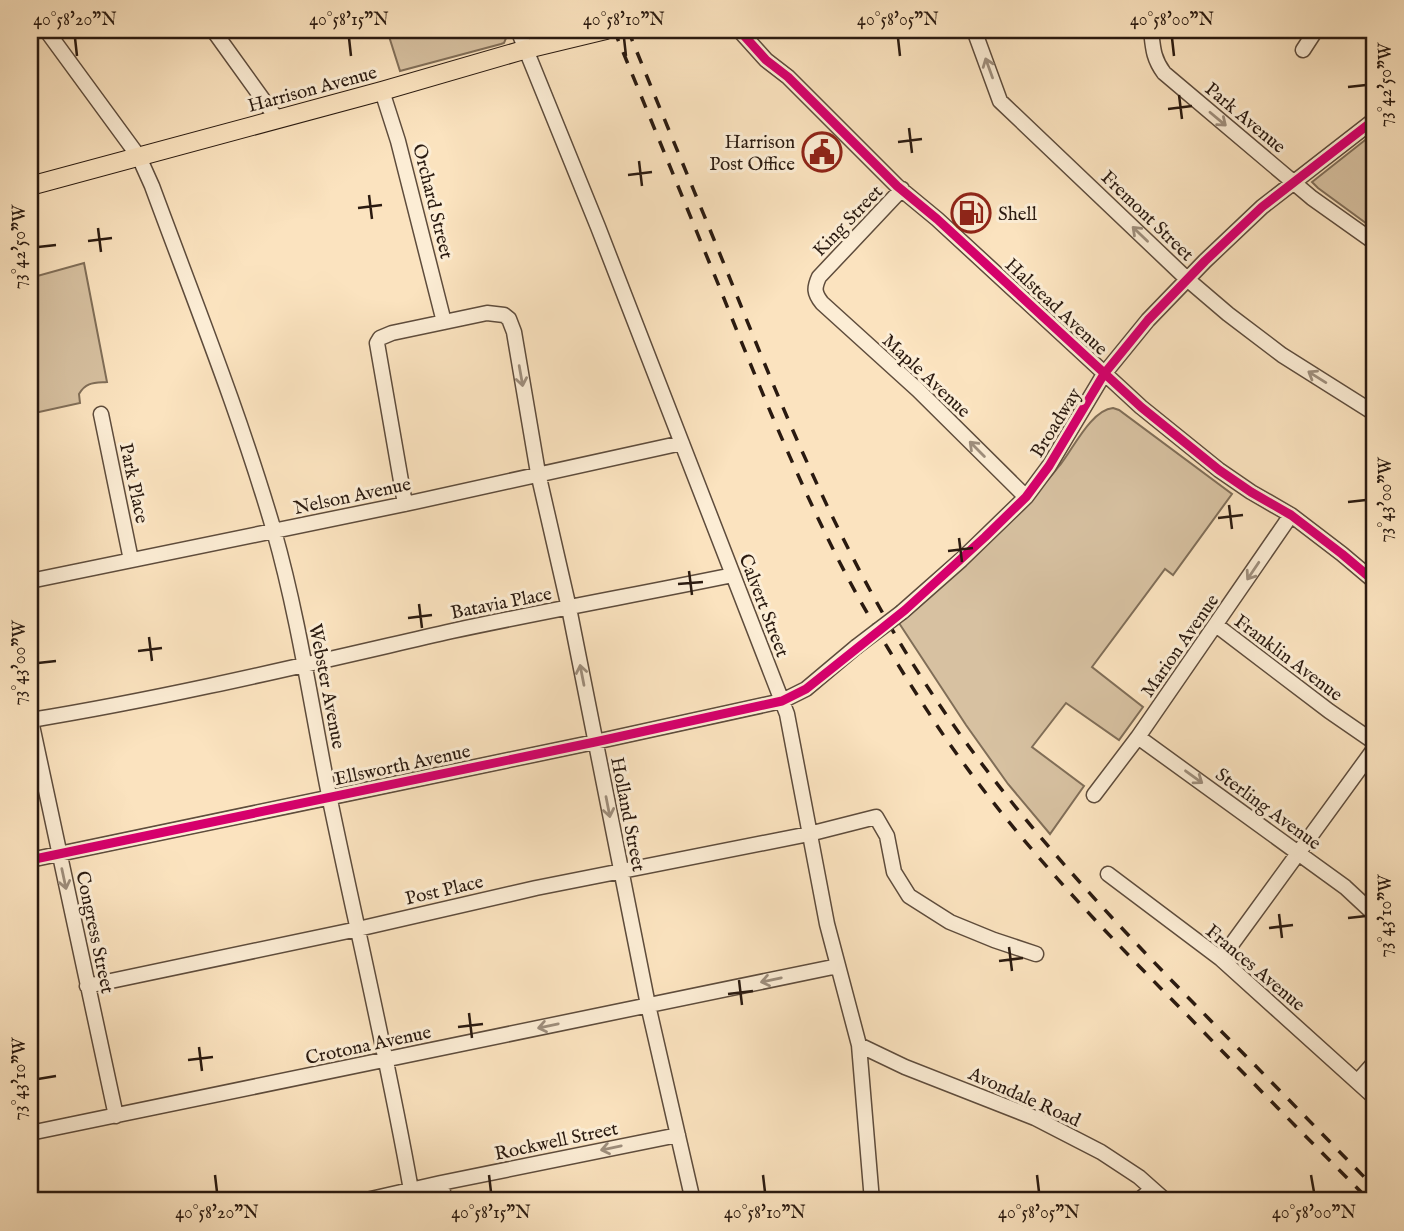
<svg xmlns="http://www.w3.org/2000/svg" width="1404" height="1231" viewBox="0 0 1404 1231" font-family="'IM FELL English',serif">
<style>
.green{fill:#d7c1a1;stroke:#806e58;stroke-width:2}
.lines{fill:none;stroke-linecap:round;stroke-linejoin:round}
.minor-casing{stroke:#5e4c3c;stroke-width:17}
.major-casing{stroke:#2a1a10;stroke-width:20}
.minor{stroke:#fcedd5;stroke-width:14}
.major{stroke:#fbe3bf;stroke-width:18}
.rail{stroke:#2a1a10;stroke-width:3.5;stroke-dasharray:12 12;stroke-linecap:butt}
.minor-bridge-casing{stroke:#5e4c3c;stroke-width:17;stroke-linecap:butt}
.minor-bridge{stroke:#fcedd5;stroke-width:14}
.cycleway-casing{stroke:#fcedd5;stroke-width:13}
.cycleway{stroke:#d6006c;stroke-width:9}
.oneway{stroke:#9e8e7c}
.ticks{fill:none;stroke:#2a1a10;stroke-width:2.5}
.labels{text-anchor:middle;stroke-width:6;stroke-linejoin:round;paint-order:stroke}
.street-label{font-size:19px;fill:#2a1a10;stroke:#fcedd5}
.poi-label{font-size:19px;fill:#2a1a10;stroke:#fcedd5;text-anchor:end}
.neatline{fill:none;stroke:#2a1a10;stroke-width:2.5}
.ticks-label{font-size:18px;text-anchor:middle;fill:#2a1a10}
</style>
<rect width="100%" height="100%" fill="#fbe3bf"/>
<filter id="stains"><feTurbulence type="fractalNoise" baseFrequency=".00286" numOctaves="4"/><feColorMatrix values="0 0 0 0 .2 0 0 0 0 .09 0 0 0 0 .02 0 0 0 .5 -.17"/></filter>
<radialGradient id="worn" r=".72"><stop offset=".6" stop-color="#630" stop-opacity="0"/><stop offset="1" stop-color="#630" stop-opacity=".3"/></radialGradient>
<!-- green -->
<path class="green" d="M 387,30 L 506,30 L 507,36 L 504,43 L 501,44 L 400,71 Z
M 1374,133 L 1374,229 L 1318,188 L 1312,182 Z
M 84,263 L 107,382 C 94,383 86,382 79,394 L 80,403 L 30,414 L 30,278 Z
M 1113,408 L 1119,410 L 1232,494 L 1173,575 L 1165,569 L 1092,667 L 1143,707 L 1119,740 L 1066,703 L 1032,747 L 1084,786 L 1050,834 L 1008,784 L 966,725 L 897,620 C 952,571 1015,523 1060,465 C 1073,449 1091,410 1113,408 Z"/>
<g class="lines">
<!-- minor casing -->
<g class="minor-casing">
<path id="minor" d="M 46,30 L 139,157 L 152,186 C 194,300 240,414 274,531 C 299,619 312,711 330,800 C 357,930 388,1059 411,1190
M 213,30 L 277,119
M 518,30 L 598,227 L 787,714 L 827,924 L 859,1045 L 872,1201
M 739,30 L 766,60 L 788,77 L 897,186 L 937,219 L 1141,407 L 1219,470 L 1251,492 L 1291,515 L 1342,554 L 1374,581
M 974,30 L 1000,101 L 1187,279 L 1228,314 L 1282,355 L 1374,413
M 1151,30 C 1153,48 1153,58 1164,73 L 1312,198 L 1374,242
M 1303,50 L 1316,30
M 382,91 L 398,141 L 444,322
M 902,189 L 819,277 C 814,288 814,293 822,303 L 918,390 L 1026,497
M 101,414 L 131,560
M 405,504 L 377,343 L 380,338 L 392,333 L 487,313 L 504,315 L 509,319 L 514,332 L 538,473 L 569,608 L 648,1005 L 693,1201
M 30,581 L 405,504 L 682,443
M 902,612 L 961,560 L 1026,497 L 1049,466 L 1104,374 L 1148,320 L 1205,261 L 1262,207 L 1374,120
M 1216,625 L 1329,711 L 1374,742
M 30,716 L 116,1116
M 31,720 C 172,697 312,663 452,631 C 545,611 640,594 733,575
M 1138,737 L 1345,887 L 1374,914
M 1094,795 L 1138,737 L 1291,515
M 30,860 L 595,742 L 782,701 L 806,689 L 856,647
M 1108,874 L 1221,959 L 1374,1097
M 1221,959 L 1374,749
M 87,986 L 358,929 L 536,888 L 809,834 L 876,817 L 887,836 L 894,872 L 909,896 L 950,922 L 994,940 L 1036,954
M 859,1045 L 905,1067 L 1035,1118 L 1101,1152 L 1139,1177 L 1166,1201
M 1358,1081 L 1374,1063
M 30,1133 L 838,966
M 441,1183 L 445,1201
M 362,1201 L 441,1183 L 678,1135
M 1138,1201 L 1152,1189"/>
</g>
<!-- major casing -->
<g class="major-casing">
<path id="major" d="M 30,186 L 382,91 L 527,49 L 606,30"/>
</g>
<!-- minor -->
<use href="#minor" class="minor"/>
<!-- major -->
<use href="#major" class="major"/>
<!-- rail -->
<path class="rail" d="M 614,30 C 649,115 684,201 719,286 C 754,374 790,462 832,547 C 863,610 901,671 940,730 C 1012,836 1101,928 1191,1019 C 1250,1080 1310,1141 1370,1201
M 628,30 C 664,119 701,207 737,296 C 787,420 838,542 908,656 C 993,795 1104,912 1217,1027 C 1270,1080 1322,1134 1374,1187"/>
<!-- minor-bridge casing -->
<g class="minor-bridge-casing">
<path id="minor-bridge" d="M 856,647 L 902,612"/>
</g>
<!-- minor-bridge -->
<use href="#minor-bridge" class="minor-bridge"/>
<!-- cycleway casing -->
<g class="cycleway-casing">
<path id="cycleway" d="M 739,30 L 766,60 L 788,77 L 897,186 L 937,219 L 1141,407 L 1219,470 L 1251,492 L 1291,515 L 1342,554 L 1374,581
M 30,860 L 595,742 L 782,701 L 806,689 L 905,610 L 985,537 L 1026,497 L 1049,466 L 1104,374 L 1148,320 L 1205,261 L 1262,207 L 1374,120"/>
</g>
<!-- cycleway -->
<use href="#cycleway" class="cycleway"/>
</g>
<!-- one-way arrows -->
<defs><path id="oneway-shaft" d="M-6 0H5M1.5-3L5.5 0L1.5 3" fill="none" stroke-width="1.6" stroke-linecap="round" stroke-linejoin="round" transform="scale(1.75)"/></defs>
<g class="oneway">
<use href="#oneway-shaft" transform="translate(989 68) rotate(-110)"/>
<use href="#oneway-shaft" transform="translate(1218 119) rotate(40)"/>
<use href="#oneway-shaft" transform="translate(1140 234) rotate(-136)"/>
<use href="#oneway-shaft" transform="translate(521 376) rotate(80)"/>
<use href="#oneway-shaft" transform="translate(1317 377) rotate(-148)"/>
<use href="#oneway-shaft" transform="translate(977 449) rotate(-135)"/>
<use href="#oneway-shaft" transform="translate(1253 571) rotate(124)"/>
<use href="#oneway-shaft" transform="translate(582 675) rotate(-101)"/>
<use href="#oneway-shaft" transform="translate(1194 777) rotate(36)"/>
<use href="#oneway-shaft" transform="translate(608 807) rotate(79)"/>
<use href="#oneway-shaft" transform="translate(64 879) rotate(78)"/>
<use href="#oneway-shaft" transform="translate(771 980) rotate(168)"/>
<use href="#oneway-shaft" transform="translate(548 1026) rotate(168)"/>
<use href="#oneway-shaft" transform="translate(611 1148) rotate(168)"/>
</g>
<!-- ticks -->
<path class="ticks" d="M 75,38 L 77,56M 349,38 L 351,56M 624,38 L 626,56M 898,38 L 900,56M 1172,38 L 1174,56M 1348,87 L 1366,85M 1179,95 L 1182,119M 1168,109 L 1192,106M 909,128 L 912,153M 898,142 L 922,139M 639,161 L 642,186M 628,175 L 652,172M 369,195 L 372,219M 358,208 L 382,205M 98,228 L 101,252M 88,241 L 112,238M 38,247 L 56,245M 1348,502 L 1366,500M 1229,505 L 1232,529M 1218,518 L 1243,515M 959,538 L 962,562M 948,551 L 973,548M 689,571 L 692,595M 678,584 L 703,582M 419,604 L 422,628M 408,618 L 432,615M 149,637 L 152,661M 138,651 L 162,648M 38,663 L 56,661M 1279,914 L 1282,938M 1348,918 L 1366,916M 1269,928 L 1293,925M 1009,947 L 1012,971M 999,961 L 1023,958M 739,980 L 742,1005M 728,994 L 753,991M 469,1013 L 472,1038M 458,1027 L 483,1024M 199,1047 L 202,1071M 188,1060 L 213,1057M 38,1079 L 56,1076M 215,1175 L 217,1192M 489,1175 L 491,1192M 763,1175 L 765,1192M 1037,1175 L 1039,1192M 1311,1175 L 1314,1192"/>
<!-- icons -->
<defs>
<g id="civic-ring" transform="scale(2.0125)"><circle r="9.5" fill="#fcedd5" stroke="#8f2418" stroke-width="1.5"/><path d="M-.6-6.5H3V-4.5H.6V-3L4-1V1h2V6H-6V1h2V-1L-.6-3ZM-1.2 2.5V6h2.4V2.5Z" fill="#8f2418"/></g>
<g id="fuel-ring" transform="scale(2.0125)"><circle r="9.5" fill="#fcedd5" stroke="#8f2418" stroke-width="1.5"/><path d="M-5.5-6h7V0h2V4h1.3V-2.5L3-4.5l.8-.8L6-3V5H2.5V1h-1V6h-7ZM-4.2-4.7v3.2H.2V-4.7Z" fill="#8f2418"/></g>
</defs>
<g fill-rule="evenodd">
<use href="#civic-ring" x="822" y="152"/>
<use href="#fuel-ring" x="971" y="213"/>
</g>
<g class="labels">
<!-- street labels -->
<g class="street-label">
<text transform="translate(312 88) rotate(-15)" y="7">Harrison Avenue</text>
<text transform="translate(1246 117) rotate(40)" y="7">Park Avenue</text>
<text transform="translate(434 201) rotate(76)" y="7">Orchard Street</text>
<text transform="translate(1148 215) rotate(44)" y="7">Fremont Street</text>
<text transform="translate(847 220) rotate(-46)" y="7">King Street</text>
<text transform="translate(1057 306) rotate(43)" y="7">Halstead Avenue</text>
<text transform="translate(927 375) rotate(43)" y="7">Maple Avenue</text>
<text transform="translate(1055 422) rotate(-58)" y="7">Broadway</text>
<text transform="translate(135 483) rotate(78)" y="7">Park Place</text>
<text transform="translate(352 495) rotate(-12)" y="7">Nelson Avenue</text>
<text transform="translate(501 602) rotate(-11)" y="7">Batavia Place</text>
<text transform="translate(765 605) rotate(69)" y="7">Calvert Street</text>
<text transform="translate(1179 645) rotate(-55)" y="7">Marion Avenue</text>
<text transform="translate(1289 657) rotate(37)" y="7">Franklin Avenue</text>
<text transform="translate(328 686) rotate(79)" y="7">Webster Avenue</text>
<text transform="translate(402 764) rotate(-12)" y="7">Ellsworth Avenue</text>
<text transform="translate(1269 808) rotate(36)" y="7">Sterling Avenue</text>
<text transform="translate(629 814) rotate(79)" y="7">Holland Street</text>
<text transform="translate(444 889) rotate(-13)" y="7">Post Place</text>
<text transform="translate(96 932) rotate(78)" y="7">Congress Street</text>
<text transform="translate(1256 967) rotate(40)" y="7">Frances Avenue</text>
<text transform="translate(368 1044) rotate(-12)" y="7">Crotona Avenue</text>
<text transform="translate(1025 1096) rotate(24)" y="7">Avondale Road</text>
<text transform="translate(556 1140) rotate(-12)" y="7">Rockwell Street</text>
</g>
<!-- poi labels -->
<g class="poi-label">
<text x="795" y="148">Harrison<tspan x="795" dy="22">Post Office</tspan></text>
<text x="998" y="220" text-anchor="start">Shell</text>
</g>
</g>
<!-- margin -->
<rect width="1404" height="1231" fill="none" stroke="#fbe3bf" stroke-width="77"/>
<rect x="38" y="38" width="1328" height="1154" class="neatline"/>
<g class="ticks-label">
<text x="75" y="25">40°58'20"N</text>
<text x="349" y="25">40°58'15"N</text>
<text x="624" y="25">40°58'10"N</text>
<text x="898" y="25">40°58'05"N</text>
<text x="1172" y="25">40°58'00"N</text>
<text transform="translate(1385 85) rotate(-90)" y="6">73°42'50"W</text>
<text transform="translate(19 247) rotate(-90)" y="6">73°42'50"W</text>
<text transform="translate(1385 500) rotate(-90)" y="6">73°43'00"W</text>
<text transform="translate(19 663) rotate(-90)" y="6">73°43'00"W</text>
<text transform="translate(1385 916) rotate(-90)" y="6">73°43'10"W</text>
<text transform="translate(19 1079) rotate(-90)" y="6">73°43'10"W</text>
<text x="217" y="1218">40°58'20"N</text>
<text x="491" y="1218">40°58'15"N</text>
<text x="765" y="1218">40°58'10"N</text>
<text x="1039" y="1218">40°58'05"N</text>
<text x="1314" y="1218">40°58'00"N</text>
</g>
<rect width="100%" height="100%" filter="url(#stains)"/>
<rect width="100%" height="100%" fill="url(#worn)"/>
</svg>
